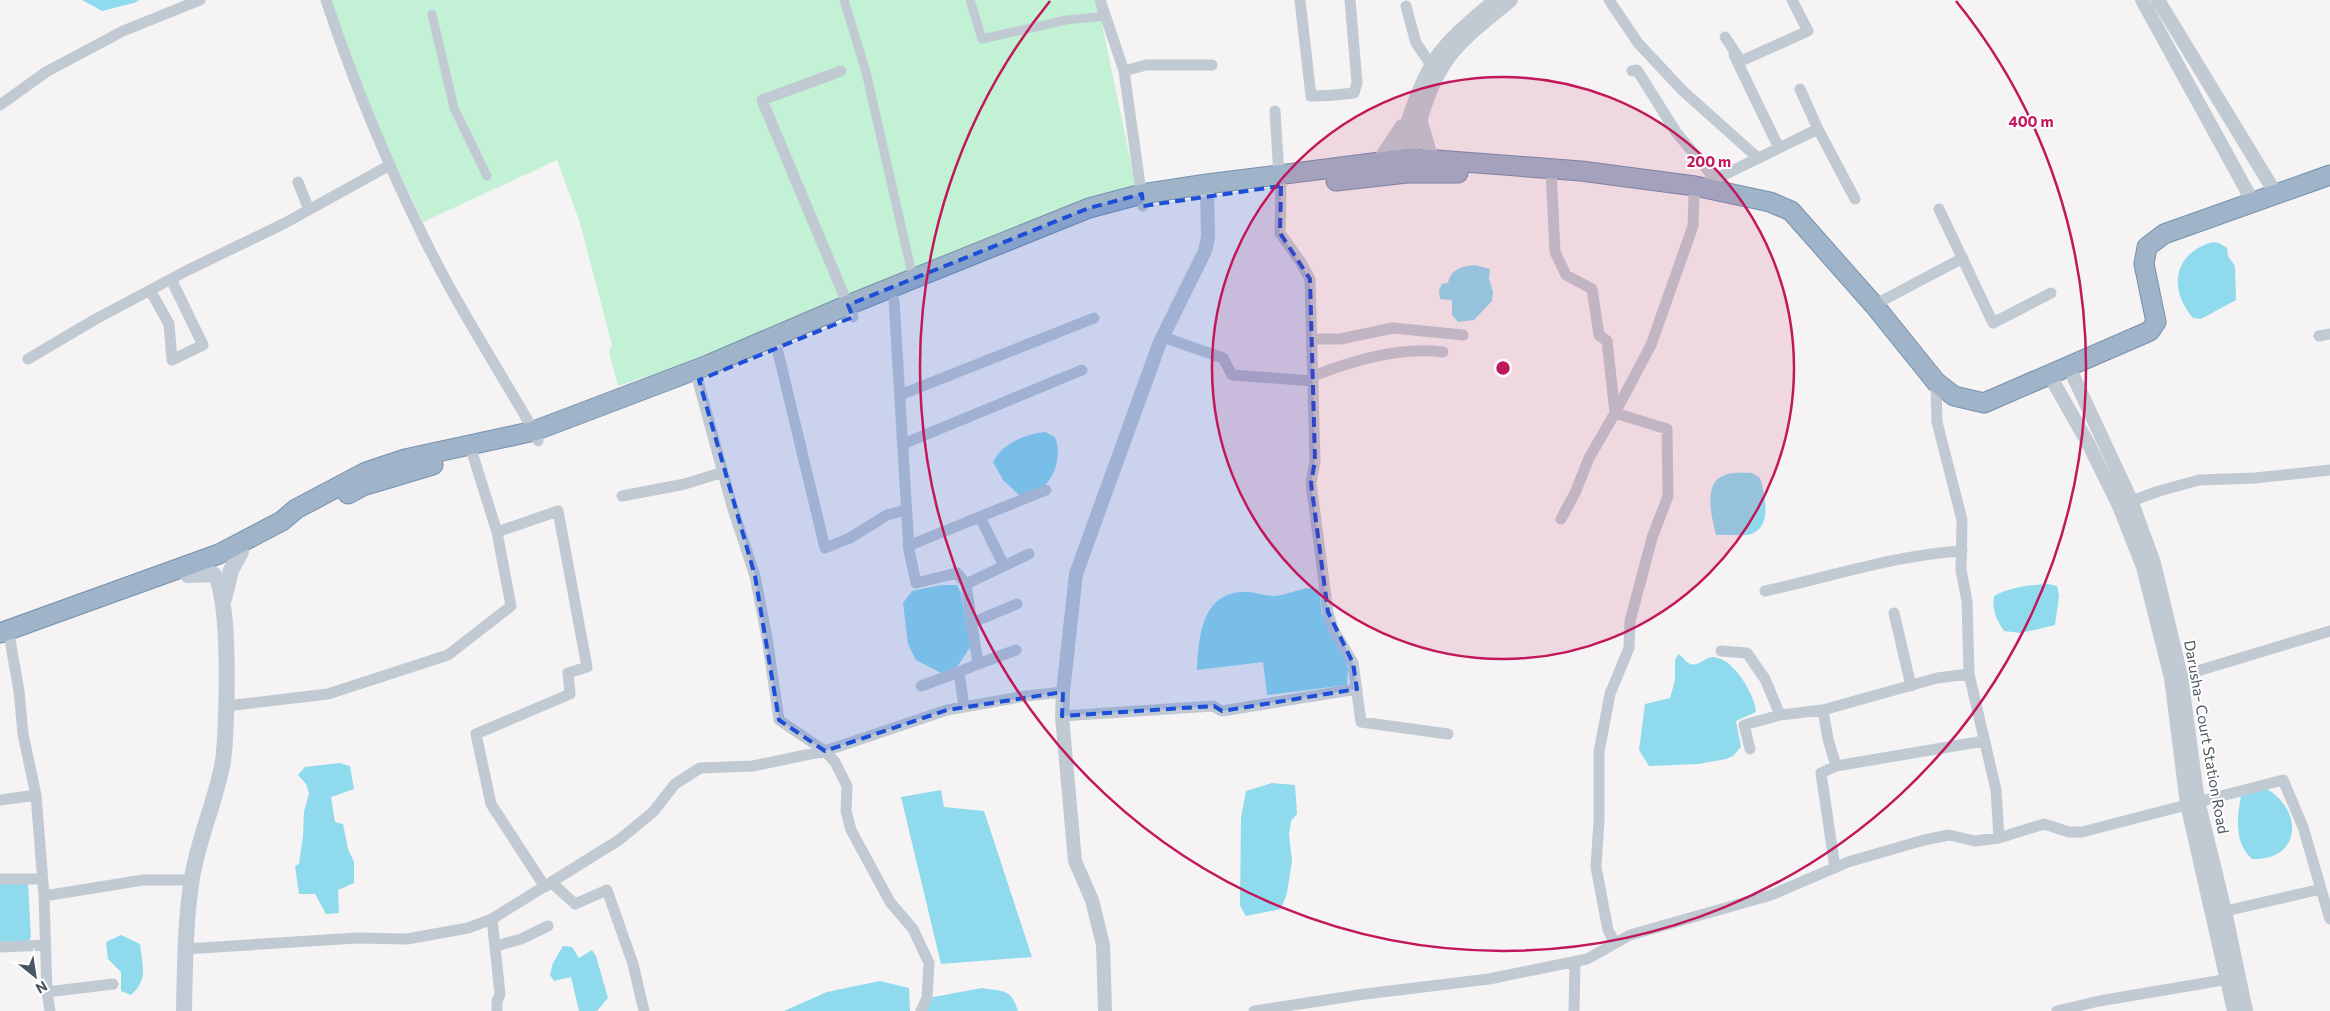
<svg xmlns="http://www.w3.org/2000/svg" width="2330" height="1011" viewBox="0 0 2330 1011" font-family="Commissioner,sans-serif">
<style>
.green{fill:#c3f1d5}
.water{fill:#90daee}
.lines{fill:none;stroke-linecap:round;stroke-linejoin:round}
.trunk-casing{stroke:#7690ad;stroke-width:21}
.pedestrian{stroke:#c1cad2;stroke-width:9}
.minor{stroke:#c1cad2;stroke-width:11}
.tertiary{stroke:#c1cad2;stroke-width:14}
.secondary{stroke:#c1cbd6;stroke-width:16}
.trunk{stroke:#9fb4c9;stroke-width:19}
.marked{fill:#1d4ed8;fill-opacity:0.2;stroke:#1d4ed8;stroke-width:4;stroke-dasharray:10 6;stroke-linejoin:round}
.ring{fill:none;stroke:#c2185b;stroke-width:2.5}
.labels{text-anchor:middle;stroke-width:4;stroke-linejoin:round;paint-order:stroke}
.street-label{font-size:15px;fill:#4a5661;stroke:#fff}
.centre{fill:#c2185b;stroke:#fff;stroke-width:2.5}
.ring-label{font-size:15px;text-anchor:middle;font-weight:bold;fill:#c2185b;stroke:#fff;stroke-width:4;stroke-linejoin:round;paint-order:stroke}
</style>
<rect width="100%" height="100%" fill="#f5f3f3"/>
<!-- green -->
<path class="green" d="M 329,0 L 1095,0 L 1101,19 L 1136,187 L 751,342 L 618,386 L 609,352 L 612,345 L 580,223 L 557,160 L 423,222 L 385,143 Z"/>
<!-- water -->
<path class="water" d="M 82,0 L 139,0 L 134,3 L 102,11 Z
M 2213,242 L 2219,243 L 2227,248 L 2228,256 L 2235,266 L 2236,300 L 2201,319 L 2193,318 C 2168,289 2173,253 2213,242 Z
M 1475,265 L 1490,269 L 1489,279 L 1493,292 L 1492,301 L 1474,320 L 1458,322 L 1452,315 L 1452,300 L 1440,299 L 1439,290 L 1442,284 L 1448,283 C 1451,269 1462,266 1475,265 Z
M 1045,432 L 1055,437 C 1065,462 1048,496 1020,496 L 1003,480 L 993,462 C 1003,443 1025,434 1045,432 Z
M 1752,473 L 1760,478 C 1765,495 1774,530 1747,535 C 1737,536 1726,534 1716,535 C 1712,518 1702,482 1725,475 C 1733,472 1743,473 1752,473 Z
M 2048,584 L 2057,586 L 2059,596 L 2055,625 L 2021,633 L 2004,631 C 1996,619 1992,610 1994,596 C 2011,587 2030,585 2048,584 Z
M 941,585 L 957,585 L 961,593 L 971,646 L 957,667 L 943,674 L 916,660 L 908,644 L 903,603 L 912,591 Z
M 1307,588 L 1319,590 L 1322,614 L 1344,654 L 1348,669 L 1347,685 L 1267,695 L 1263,662 L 1197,670 C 1199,638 1201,594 1242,592 C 1252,591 1263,596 1273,596 C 1284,596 1296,590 1307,588 Z
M 1678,654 C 1683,656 1685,662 1690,664 C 1698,667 1704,658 1712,657 C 1732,656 1755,694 1756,712 L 1736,721 L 1741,747 L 1733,756 L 1726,759 L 1698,764 L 1649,766 L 1639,750 L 1645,704 L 1670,698 L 1675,680 L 1675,661 Z
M 339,763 L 350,766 L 354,789 L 331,797 L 335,822 L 343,824 L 348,849 L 354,862 L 354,883 L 338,890 L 339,913 L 326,914 L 315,894 L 299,894 L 295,866 L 299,864 L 303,836 L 304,812 L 309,793 L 306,784 L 298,775 L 305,767 Z
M 1272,783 L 1295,785 L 1297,814 L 1291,821 L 1289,834 L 1292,861 L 1287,893 L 1281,909 L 1246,916 L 1240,906 L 1241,817 L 1246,791 Z
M 2265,788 C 2304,809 2302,861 2252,859 C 2234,843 2237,817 2241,796 Z
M 941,790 L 944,807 L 984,811 L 1032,957 L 941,964 L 901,797 Z
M 0,880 L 28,883 L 31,937 L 29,941 L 0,942 Z
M 121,935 L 140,944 C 142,965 149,979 131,995 L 121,991 L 121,972 L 108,959 L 106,942 Z
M 563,946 L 572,947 L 579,958 L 592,950 L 596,956 L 608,998 L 597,1011 L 579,1011 L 571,977 L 554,981 L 550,975 L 553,963 Z
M 880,981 L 909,988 L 910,1011 L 784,1011 L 827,992 Z
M 982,988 C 1004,992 1011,988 1018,1011 L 926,1011 L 933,997 Z"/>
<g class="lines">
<!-- trunk casing -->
<g class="trunk-casing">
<path id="trunk" d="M 1336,181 L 1407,173 L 1458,173
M 348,494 L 363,486 L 433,465
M 0,633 L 219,554 L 282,521 L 296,509 L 366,472 L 405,459 L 534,431 L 708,365 L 848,305 L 1089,208 L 1142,194 L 1207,184 L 1411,158 L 1581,171 L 1695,186 L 1770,202 L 1791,211 L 1874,305 L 1936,382 L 1954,396 L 1984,403 L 2150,331 L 2156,322 L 2144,264 L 2147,247 L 2164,234 L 2330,175"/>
</g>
<!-- pedestrian -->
<path class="pedestrian" d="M 844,0 L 866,72 L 913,278
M 970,0 L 982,39 L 1066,20 L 1106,16
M 432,14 L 454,108 L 487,176"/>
<!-- minor -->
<path class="minor" d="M 326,0 C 353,81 385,159 423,236 C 455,302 497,367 534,431 L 538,441
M 1100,0 L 1124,71 L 1143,206
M 1300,0 L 1311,96 C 1325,96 1340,95 1354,93 L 1357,83 L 1350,0
M 1609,0 L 1638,43 L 1683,91 L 1758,158
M 1406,6 L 1416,43 L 1432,66
M 1725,37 L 1741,61 L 1808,31 L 1792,0
M 1734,55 L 1779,148
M 841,71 L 762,100 L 853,317
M 1124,71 L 1146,65 L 1212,65
M 1632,71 L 1637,70 L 1676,132 L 1715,179
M 1800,89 L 1818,129
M 0,105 L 46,72 L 123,31 L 200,0
M 1275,111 L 1279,176
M 1551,169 L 1555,252 L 1566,275 L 1592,289 L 1599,335 L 1607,341 L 1615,413 L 1589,458 L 1575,493 L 1561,519
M 298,182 L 309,210
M 1281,186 L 1280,233 L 1300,261 L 1310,279 L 1315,461 L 1311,483 L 1328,612 L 1333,629 L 1353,663 L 1361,722 L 1448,734
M 1939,209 L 1993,323 L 2051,293
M 150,290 L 169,324 L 172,360 L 203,345 L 171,279
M 894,300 L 909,550 L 916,583 L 957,573 L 966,584 L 978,664 L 959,672 L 964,707
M 1874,305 L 1963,258
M 2319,336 L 2330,334
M 1163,337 L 1223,358 L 1232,375 L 1313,381
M 1312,339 L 1340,339 L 1393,328 L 1463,335
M 777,348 L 825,548 L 850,538 L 887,515 L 906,510
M 28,359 L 94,320 L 188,270 L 285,223 L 390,165
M 695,370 L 732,506 L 755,576 L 767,638 L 779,720 L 825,751 L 835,762 L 847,786 L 846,811 L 851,830 L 890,902 L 913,929 L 929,963 L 927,998 L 921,1011
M 1313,376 C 1351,361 1401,346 1443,352
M 1936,382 L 1937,422 L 1962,520 L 1961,570 L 1967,601 L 1969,674 L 1996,790 L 1999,838
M 900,395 L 1094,318
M 903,444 L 1082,370
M 470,446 L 497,532 L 558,511 L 587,667 L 568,673 L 570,694 L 476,734 L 491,804 L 545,887
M 622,496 L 685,484 L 723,472
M 2123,504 L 2159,491 L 2199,480 L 2255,478 L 2330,470
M 980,517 L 1004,566
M 908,546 L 1046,490
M 966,584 L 1029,554
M 1765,591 C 1830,577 1895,555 1962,551
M 1894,613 L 1911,686
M 971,623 L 1017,604
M 10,640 L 19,691 L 23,734 L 36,795 L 44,896 L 47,992 L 50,1011
M 1721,651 L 1747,653 L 1765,679 L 1780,715
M 978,664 L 1016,650
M 2174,678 L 2330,631
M 921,686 L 959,672
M 226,706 L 328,694 L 448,655 L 511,606 L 497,532
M 1062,716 L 1213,706 L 1222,711 L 1357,689
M 1750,749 L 1744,725 L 1780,715 L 1823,710
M 1836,766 L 1828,739 L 1823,710 L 1937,678 L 1969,674
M 0,800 L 36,795
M 1835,868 L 1821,773 L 1836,766 L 1984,741
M 0,879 L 42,879
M 552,883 L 575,904 L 607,890 L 633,964 L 644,1011
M 2321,889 L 2330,919
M 44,896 L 143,880 L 192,880
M 492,919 L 500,994 L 497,1001 L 497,1011
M 1615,943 L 1608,930 L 1596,867 L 1599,821 L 1599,752 L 1610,694 L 1629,648 L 1630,621 L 1652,538 L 1668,496 L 1667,429 L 1615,413 L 1651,345 L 1693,226 L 1694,196 L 1699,187 L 1818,129 L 1855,199
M 496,946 L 521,939 L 548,926
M 0,947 L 46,945
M 185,949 L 357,938 L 407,939 L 468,928 L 492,919 L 619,840 L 653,812 L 675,784 L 700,768 L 753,766 L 825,751 L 947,710 L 1026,696 L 1063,692
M 47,992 L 113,984
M 1254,1011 L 1365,994 L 1489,979 L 1587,959 L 1630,935 L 1771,895 L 1848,862 L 1924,840 L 1949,835 L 1975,841 L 1999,838 L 2044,824 L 2069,832 L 2082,832 L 2283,780 L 2303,827 L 2321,889 L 2217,913
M 1574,1011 L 1575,961
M 2057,1011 L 2099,1001 L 2235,978"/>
<!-- tertiary -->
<path class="tertiary" d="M 2142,0 L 2253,202
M 2158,0 L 2276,194
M 1421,122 L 1432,160
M 1378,162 L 1402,126
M 1394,167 C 1405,131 1415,91 1435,59 C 1451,36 1474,18 1495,0
M 1408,167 C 1417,133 1424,98 1442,68 C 1457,41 1488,20 1511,0
M 2068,365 L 2131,500 L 2154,563 L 2181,676 L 2198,801 L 2225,911 L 2246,1011
M 2050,376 L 2089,445 L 2119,506 L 2143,567 L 2171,678 L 2187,804 L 2234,1011
M 1105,1011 L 1103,945 L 1092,900 L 1075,861 L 1062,716 L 1063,692 L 1076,574 L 1160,342 L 1205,251 L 1208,237 L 1207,184"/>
<!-- secondary -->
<path class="secondary" d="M 224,599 L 231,570 L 241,552
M 184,1011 C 185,967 185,922 192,878 C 198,839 216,801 223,761 C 227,733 232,589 213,574 L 188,575"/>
<!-- trunk -->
<use href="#trunk" class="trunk"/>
</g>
<!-- marked area -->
<path class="marked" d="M 1281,186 L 1280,233 L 1310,279 L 1315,461 L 1311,483 L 1328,612 L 1353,663 L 1357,689 L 1222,711 L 1214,706 L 1062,716 L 1063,692 L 947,710 L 825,751 L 779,720 L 755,576 L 699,380 L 853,317 L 848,305 L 1089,208 L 1142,194 L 1143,206 Z"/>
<!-- distance rings -->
<circle cx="1503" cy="368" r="291" fill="#c2185b" fill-opacity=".12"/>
<g class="ring">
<circle cx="1503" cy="368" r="291"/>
<path d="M1956 1A583 583 0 1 1 1050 1"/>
</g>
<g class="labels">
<!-- street labels -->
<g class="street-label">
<text transform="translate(2206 737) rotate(80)" y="5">Darusha- Court Station Road</text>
</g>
</g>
<circle cx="1503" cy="368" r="8" class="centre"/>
<g class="ring-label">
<text x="2031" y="127">400 m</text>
<text x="1709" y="167">200 m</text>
</g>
<!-- north arrow -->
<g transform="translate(35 976) rotate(150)" stroke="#ffffff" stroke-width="4" paint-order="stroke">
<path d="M0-4L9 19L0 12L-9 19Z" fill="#4a5661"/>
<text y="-8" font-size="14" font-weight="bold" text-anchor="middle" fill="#4a5661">N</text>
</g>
</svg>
